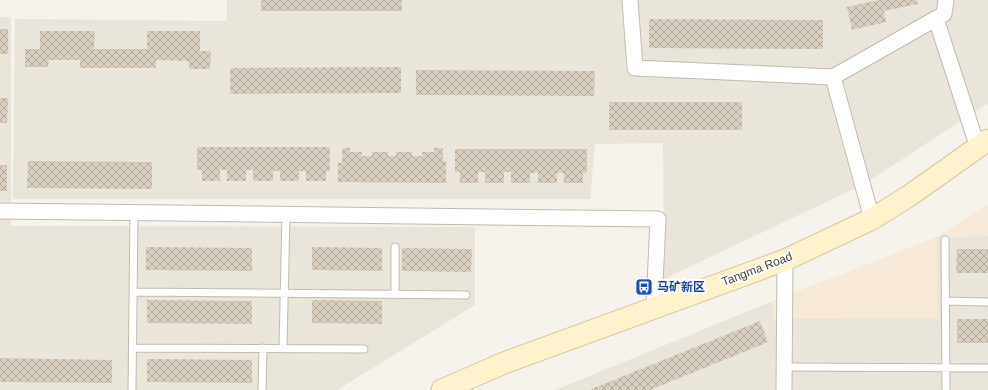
<svg xmlns="http://www.w3.org/2000/svg" width="988" height="390" viewBox="0 0 988 390" font-family="Helvetica,'Noto Sans SC',sans-serif">
<style>
.residential{fill:#eae5da}
.commercial{fill:#f7ead8}
.building{fill:url(#building-cross-hatch)}
.lines{fill:none;stroke-linecap:round;stroke-linejoin:round}
.lane-casing{stroke:#c2bbae;stroke-width:9}
.street-casing{stroke:#c2bbae;stroke-width:17}
.secondary-casing{stroke:#d6c79b;stroke-width:23}
.lane{stroke:#fff;stroke-width:7}
.street{stroke:#fff;stroke-width:15}
.secondary{stroke:#fff3cd;stroke-width:21}
.labels{text-anchor:middle;stroke-width:4;stroke-linejoin:round;paint-order:stroke}
.street-label{font-size:12px;fill:#4b4439;stroke:#fff}
.transit-label{font-size:12px;font-weight:bold;fill:#164399;stroke:#fff;text-anchor:start}
</style>
<defs>
<pattern id="building-cross-hatch" width="8" height="8" patternUnits="userSpaceOnUse"><rect width="8" height="8" fill="#d8cfc1"/><path d="M0 0l8 8M0 8l8-8" fill="none" stroke="#b1aa9e"/></pattern>
</defs>
<rect width="100%" height="100%" fill="#f6f3ec"/>
<!-- residential -->
<path class="residential" d="M 227,0 L 988,0 L 988,103 L 866,183 L 664,279 L 663,143 L 595,144 L 590,199 L 13,199 L 15,19 L 227,21 Z
M 0,17 L 11,17 L 11,226 L 475,227 L 475,305 L 337,390 L 0,390 Z
M 988,236 L 988,390 L 555,390 L 773,301 L 773,316 L 937,237 Z"/>
<!-- commercial -->
<path class="commercial" d="M 988,204 L 988,236 L 937,237 L 938,318 L 773,319 L 773,301 L 937,237 Z"/>
<!-- building -->
<path class="building" d="M 261,0 L 402,0 L 402,11 L 261,11 Z
M 879,0 L 917,0 L 918,4 L 884,11 L 886,22 L 852,30 L 847,7 Z
M 649,19 L 823,20 L 823,49 L 649,48 Z
M 0,29 L 8,29 L 8,54 L 0,54 Z
M 40,31 L 95,31 L 94,49 L 147,49 L 147,31 L 200,31 L 200,51 L 211,51 L 210,69 L 189,69 L 189,61 L 156,60 L 156,68 L 80,68 L 80,60 L 49,60 L 48,67 L 25,67 L 25,49 L 40,49 Z
M 401,67 L 401,93 L 230,94 L 230,68 Z
M 416,70 L 595,71 L 594,96 L 416,95 Z
M 0,98 L 8,98 L 7,123 L 0,123 Z
M 609,102 L 742,102 L 742,130 L 609,130 Z
M 197,147 L 330,147 L 330,171 L 326,171 L 326,181 L 306,181 L 306,171 L 299,171 L 299,181 L 280,181 L 280,171 L 273,171 L 273,181 L 253,181 L 253,170 L 246,170 L 246,181 L 227,181 L 227,170 L 220,170 L 220,181 L 202,181 L 202,170 L 197,170 Z
M 342,148 L 350,148 L 350,152 L 362,152 L 362,156 L 372,156 L 372,152 L 388,152 L 388,156 L 396,156 L 396,152 L 412,152 L 412,156 L 422,156 L 422,152 L 434,152 L 434,148 L 443,148 L 443,161 L 446,161 L 446,183 L 338,182 L 338,163 L 342,163 Z
M 455,149 L 587,149 L 587,173 L 583,173 L 583,183 L 564,183 L 564,173 L 557,173 L 557,183 L 538,183 L 538,173 L 530,173 L 530,183 L 511,183 L 511,172 L 504,172 L 504,183 L 485,183 L 485,172 L 478,172 L 478,183 L 460,183 L 460,172 L 455,172 Z
M 28,161 L 152,162 L 152,189 L 27,188 Z
M 0,165 L 7,165 L 7,191 L 0,191 Z
M 146,247 L 252,248 L 252,271 L 146,270 Z
M 312,247 L 382,248 L 382,271 L 312,270 Z
M 402,248 L 472,249 L 471,272 L 402,271 Z
M 957,249 L 988,249 L 988,273 L 956,273 Z
M 147,300 L 252,301 L 252,324 L 147,323 Z
M 312,300 L 382,301 L 382,324 L 312,323 Z
M 957,319 L 988,319 L 988,343 L 957,343 Z
M 760,321 L 768,342 L 650,390 L 589,390 Z
M 0,358 L 112,360 L 112,383 L 0,382 Z
M 147,359 L 252,360 L 252,383 L 147,382 Z"/>
<g class="lines">
<!-- lane casing -->
<g class="lane-casing">
<path id="lane" d="M 945,240 L 946,390
M 133,292 L 466,295
M 395,295 L 395,247
M 945,301 L 988,302
M 133,348 L 364,349
M 283,348 L 286,214
M 785,367 L 988,368
M 132,390 L 134,212
M 262,390 L 263,348"/>
</g>
<!-- street casing -->
<g class="street-casing">
<path id="street" d="M 630,0 L 635,68 L 833,77 L 872,219
M 936,19 L 978,148
M 833,77 L 944,14 L 946,0
M 0,211 L 658,219 L 654,306
M 784,390 L 785,260"/>
</g>
<!-- secondary casing -->
<g class="secondary-casing">
<path id="secondary" d="M 442,390 L 504,363 L 785,260 L 872,219 L 909,196 L 988,140"/>
</g>
<!-- lane -->
<use href="#lane" class="lane"/>
<!-- street -->
<use href="#street" class="street"/>
<!-- secondary -->
<use href="#secondary" class="secondary"/>
</g>
<!-- icons -->
<defs>
<g id="bus-square" transform="scale(0.9)"><rect x="-9" y="-9" width="18" height="18" rx="4" fill="#1a4fb4" stroke="#fff"/><path d="M-5-6H5V4H4V6H2V4H-2V6H-4V4H-5ZM-3.5-4V0h7V-4ZM-3.5 1.2v1.5H-2V1.2ZM2 1.2v1.5H3.5V1.2Z" fill="#fff"/></g>
</defs>
<g fill-rule="evenodd">
<use href="#bus-square" x="644" y="287"/>
</g>
<g class="labels">
<!-- street labels -->
<g class="street-label">
<text transform="translate(757 269) rotate(-21)" y="4">Tangma Road</text>
</g>
<!-- transit labels -->
<g class="transit-label">
<text x="657" y="291">马矿新区</text>
</g>
</g>
</svg>
